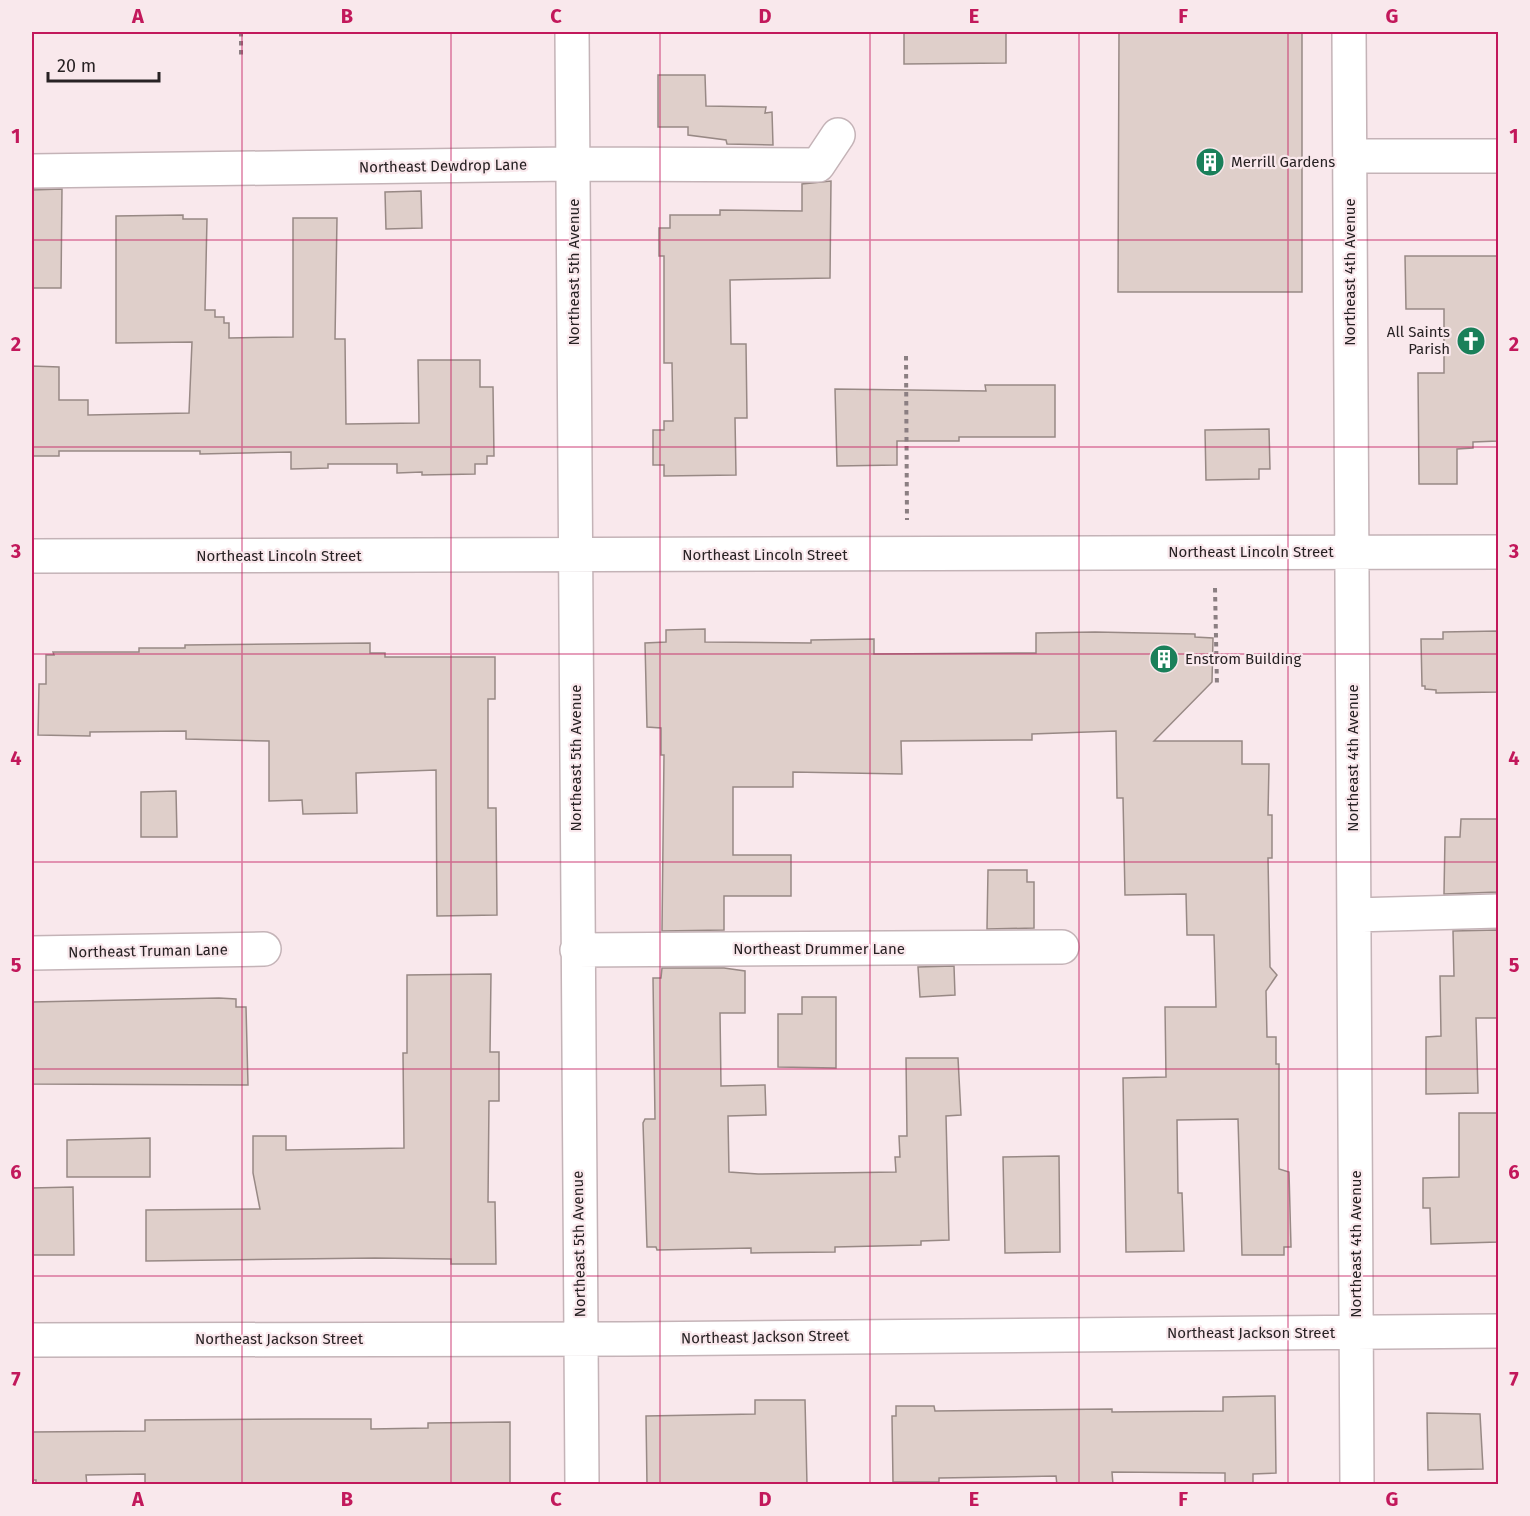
<svg xmlns="http://www.w3.org/2000/svg" width="1530" height="1516" viewBox="0 0 1530 1516" font-family="'Fira Sans',sans-serif">
<style>
.building{fill:#dfcfca;stroke:#988985;stroke-width:1.5}
.lines{fill:none;stroke-linecap:round;stroke-linejoin:round}
.minor-casing{stroke:#c4b3b7;stroke-width:36}
.path{stroke:#8b7f82;stroke-width:4;stroke-dasharray:4.5 4.5;stroke-linecap:butt}
.minor{stroke:#fff;stroke-width:33}
.grid{fill:none;stroke:#c2185b;stroke-width:1.5;stroke-opacity:0.55}
.labels{text-anchor:middle;stroke-width:4.5;stroke-linejoin:round;paint-order:stroke}
.poi-label{font-size:15px;fill:#282224;stroke:#f9e8ec;text-anchor:start}
.street-label{font-size:15px;fill:#282224;stroke:#f9e8ec}
.neatline{fill:none;stroke:#c2185b;stroke-width:2}
.grid-label{font-size:20px;text-anchor:middle;font-weight:bold;fill:#c2185b}
</style>
<rect width="100%" height="100%" fill="#f9e8ec"/>
<!-- building -->
<path class="building" d="M 904,32 L 1006,32 L 1006,63 L 904,64 Z
M 1119,32 L 1302,32 L 1302,292 L 1118,292 Z
M 658,75 L 705,75 L 706,106 L 766,107 L 765,113 L 772,112 L 773,145 L 727,144 L 726,140 L 688,135 L 688,127 L 658,127 Z
M 831,181 L 830,278 L 730,280 L 731,344 L 746,344 L 747,418 L 735,418 L 736,475 L 664,476 L 664,465 L 653,465 L 653,430 L 664,430 L 664,421 L 673,421 L 672,363 L 664,363 L 664,256 L 659,256 L 659,228 L 670,228 L 670,215 L 720,215 L 720,210 L 802,211 L 802,184 Z
M 62,189 L 61,288 L 32,288 L 32,190 Z
M 421,191 L 422,228 L 386,229 L 385,192 Z
M 183,215 L 183,219 L 207,219 L 205,310 L 215,310 L 215,317 L 224,317 L 224,323 L 229,323 L 229,338 L 293,337 L 293,218 L 337,218 L 335,339 L 345,339 L 346,424 L 419,423 L 418,360 L 480,360 L 480,387 L 493,387 L 494,456 L 487,456 L 487,464 L 475,464 L 475,474 L 422,475 L 422,472 L 397,473 L 397,464 L 328,464 L 328,468 L 291,469 L 291,452 L 200,454 L 200,451 L 59,451 L 59,456 L 32,456 L 32,366 L 59,367 L 59,400 L 88,400 L 88,415 L 189,413 L 192,342 L 116,343 L 116,216 Z
M 1405,256 L 1498,256 L 1498,441 L 1473,442 L 1473,448 L 1457,449 L 1457,484 L 1419,484 L 1418,373 L 1444,373 L 1444,309 L 1406,309 Z
M 985,385 L 1055,385 L 1055,437 L 959,437 L 959,441 L 897,441 L 897,465 L 837,466 L 835,389 L 986,391 Z
M 1269,429 L 1270,469 L 1259,469 L 1259,479 L 1206,480 L 1205,430 Z
M 705,629 L 705,642 L 811,643 L 811,640 L 874,639 L 874,654 L 1036,653 L 1036,633 L 1095,632 L 1195,634 L 1195,637 L 1213,638 L 1212,682 L 1154,741 L 1242,741 L 1242,764 L 1269,764 L 1268,815 L 1272,815 L 1272,858 L 1268,858 L 1270,967 L 1277,975 L 1266,991 L 1267,1037 L 1276,1037 L 1276,1064 L 1279,1064 L 1279,1169 L 1289,1172 L 1291,1247 L 1284,1247 L 1284,1255 L 1242,1255 L 1238,1119 L 1177,1120 L 1178,1193 L 1182,1193 L 1184,1251 L 1126,1252 L 1123,1078 L 1166,1077 L 1165,1007 L 1216,1007 L 1214,935 L 1187,935 L 1186,894 L 1125,895 L 1123,798 L 1117,798 L 1116,731 L 1032,734 L 1032,740 L 901,741 L 902,774 L 793,772 L 793,787 L 733,787 L 733,855 L 791,855 L 791,896 L 724,896 L 724,930 L 662,931 L 664,755 L 661,755 L 661,728 L 647,727 L 645,643 L 666,642 L 666,630 Z
M 1498,631 L 1498,692 L 1436,693 L 1436,690 L 1425,689 L 1425,686 L 1422,686 L 1421,639 L 1443,639 L 1443,632 Z
M 370,643 L 370,653 L 385,653 L 385,657 L 495,657 L 495,699 L 488,699 L 488,808 L 496,808 L 497,915 L 437,916 L 436,770 L 356,773 L 357,813 L 303,814 L 302,800 L 269,801 L 269,741 L 186,739 L 186,731 L 90,732 L 90,736 L 38,735 L 39,684 L 46,684 L 46,655 L 54,655 L 53,652 L 139,652 L 139,648 L 185,648 L 185,645 Z
M 176,791 L 177,837 L 141,837 L 141,792 Z
M 1461,819 L 1498,819 L 1498,892 L 1444,894 L 1445,837 L 1460,837 Z
M 988,870 L 1027,870 L 1027,882 L 1034,882 L 1034,928 L 987,929 Z
M 1498,930 L 1498,1018 L 1476,1018 L 1478,1093 L 1426,1094 L 1426,1037 L 1441,1036 L 1440,976 L 1454,976 L 1453,931 Z
M 954,966 L 955,995 L 920,997 L 918,967 Z
M 662,968 L 724,968 L 745,971 L 745,1013 L 720,1013 L 721,1086 L 765,1085 L 766,1115 L 728,1116 L 729,1172 L 758,1174 L 896,1172 L 895,1157 L 900,1157 L 899,1136 L 907,1136 L 906,1058 L 958,1058 L 961,1115 L 946,1116 L 949,1240 L 921,1241 L 921,1245 L 835,1247 L 835,1252 L 751,1253 L 751,1248 L 657,1250 L 656,1247 L 647,1247 L 643,1123 L 645,1119 L 655,1119 L 653,978 L 661,978 Z
M 491,974 L 490,1052 L 499,1052 L 499,1101 L 489,1101 L 488,1202 L 495,1202 L 496,1264 L 451,1264 L 451,1259 L 375,1258 L 146,1261 L 146,1210 L 260,1209 L 253,1173 L 253,1136 L 286,1136 L 286,1150 L 404,1148 L 403,1053 L 407,1053 L 407,975 Z
M 802,997 L 836,997 L 836,1068 L 778,1067 L 778,1014 L 802,1014 Z
M 219,998 L 236,999 L 236,1007 L 246,1007 L 248,1085 L 32,1084 L 32,1002 Z
M 1459,1113 L 1498,1113 L 1498,1242 L 1431,1244 L 1430,1208 L 1423,1208 L 1423,1178 L 1459,1177 Z
M 150,1138 L 150,1177 L 67,1177 L 67,1140 Z
M 1059,1156 L 1060,1252 L 1005,1253 L 1003,1157 Z
M 73,1187 L 74,1255 L 32,1255 L 32,1188 Z
M 1275,1396 L 1276,1473 L 1253,1474 L 1253,1485 L 1225,1485 L 1225,1473 L 1112,1472 L 1113,1485 L 1057,1485 L 1056,1476 L 939,1478 L 939,1482 L 893,1482 L 892,1416 L 896,1416 L 896,1406 L 934,1406 L 935,1411 L 1112,1409 L 1112,1412 L 1223,1411 L 1223,1397 Z
M 755,1400 L 805,1400 L 807,1485 L 647,1485 L 646,1416 L 755,1414 Z
M 1427,1413 L 1480,1414 L 1483,1469 L 1428,1470 Z
M 301,1419 L 371,1419 L 371,1429 L 428,1428 L 428,1423 L 510,1422 L 510,1485 L 145,1485 L 145,1474 L 86,1475 L 87,1485 L 36,1485 L 36,1480 L 32,1480 L 32,1432 L 145,1431 L 145,1420 Z"/>
<g class="lines">
<!-- minor casing -->
<g class="minor-casing">
<path id="minor" d="M 572,32 L 582,1484
M 1349,32 L 1357,1484
M 1350,156 L 1498,156
M 32,171 L 573,164 L 818,165 L 838,135
M 32,556 L 1498,552
M 1354,915 L 1498,911
M 577,950 L 1062,947
M 32,953 L 264,949
M 32,1340 L 627,1339 L 1498,1331"/>
</g>
<!-- path -->
<path class="path" d="M 241,32 L 241,58
M 906,356 L 907,520
M 1215,588 L 1217,686"/>
<!-- minor -->
<use href="#minor" class="minor"/>
</g>
<!-- grid -->
<path class="grid" d="M 242,32 L 242,1484M 451,32 L 451,1484M 660,32 L 660,1484M 870,32 L 870,1484M 1079,32 L 1079,1484M 1288,32 L 1288,1484M 32,240 L 1498,240M 32,447 L 1498,447M 32,654 L 1498,654M 32,862 L 1498,862M 32,1069 L 1498,1069M 32,1276 L 1498,1276"/>
<!-- icons -->
<defs>
<g id="building-disc" transform="scale(1.5)"><circle r="9.5" fill="#1a805a" stroke="#f9e8ec"/><path d="M-4-6H4V6H1V3H-1V6H-4ZM-2.5-4.3h1.7v1.8h-1.7ZM.8-4.3h1.7v1.8H.8ZM-2.5-1h1.7V.8h-1.7ZM.8-1h1.7V.8H.8Z" fill="#fff"/></g>
<g id="church-disc" transform="scale(1.5)"><circle r="9.5" fill="#1a805a" stroke="#f9e8ec"/><path d="M-1.2-6h2.4v3.5h3.3v2.4h-3.3V6h-2.4V-.1h-3.3v-2.4h3.3Z" fill="#fff"/></g>
</defs>
<g fill-rule="evenodd">
<use href="#building-disc" x="1210" y="162"/>
<use href="#church-disc" x="1471" y="341"/>
<use href="#building-disc" x="1164" y="659"/>
</g>
<g class="labels">
<!-- poi labels -->
<g class="poi-label">
<text x="1231" y="167">Merrill Gardens</text>
<text x="1450" y="337" text-anchor="end">All Saints<tspan x="1450" dy="17">Parish</tspan></text>
<text x="1185" y="664">Enstrom Building</text>
</g>
<!-- street labels -->
<g class="street-label">
<text transform="translate(443 166) rotate(-1)" y="5">Northeast Dewdrop Lane</text>
<text transform="translate(574 272) rotate(-90)" y="5">Northeast 5th Avenue</text>
<text transform="translate(1350 272) rotate(-90)" y="5">Northeast 4th Avenue</text>
<text x="1251" y="557">Northeast Lincoln Street</text>
<text x="765" y="560">Northeast Lincoln Street</text>
<text x="279" y="561">Northeast Lincoln Street</text>
<text transform="translate(576 758) rotate(-90)" y="5">Northeast 5th Avenue</text>
<text transform="translate(1353 758) rotate(-90)" y="5">Northeast 4th Avenue</text>
<text x="819" y="954">Northeast Drummer Lane</text>
<text transform="translate(148 951) rotate(-1)" y="5">Northeast Truman Lane</text>
<text transform="translate(579 1244) rotate(-91)" y="5">Northeast 5th Avenue</text>
<text transform="translate(1356 1244) rotate(-90)" y="5">Northeast 4th Avenue</text>
<text x="1251" y="1338">Northeast Jackson Street</text>
<text transform="translate(765 1337) rotate(-1)" y="5">Northeast Jackson Street</text>
<text x="279" y="1344">Northeast Jackson Street</text>
</g>
</g>
<!-- border -->
<rect width="1530" height="1516" fill="none" stroke="#f9e8ec" stroke-width="66"/>
<!-- scale -->
<path d="M48 72v9h111v-9" fill="none" stroke="#282224" stroke-width="3"/>
<text x="57" y="72" font-size="18" fill="#282224" stroke="#f9e8ec" stroke-width="4.5" paint-order="stroke">20 m</text>
<rect x="33" y="33" width="1464" height="1450" class="neatline"/>
<g class="grid-label">
<text x="138" y="23">A</text>
<text x="347" y="23">B</text>
<text x="556" y="23">C</text>
<text x="765" y="23">D</text>
<text x="974" y="23">E</text>
<text x="1183" y="23">F</text>
<text x="1392" y="23">G</text>
<text x="16" y="143">1</text>
<text x="1514" y="143">1</text>
<text x="16" y="351">2</text>
<text x="1514" y="351">2</text>
<text x="16" y="558">3</text>
<text x="1514" y="558">3</text>
<text x="16" y="765">4</text>
<text x="1514" y="765">4</text>
<text x="16" y="972">5</text>
<text x="1514" y="972">5</text>
<text x="16" y="1179">6</text>
<text x="1514" y="1179">6</text>
<text x="16" y="1386">7</text>
<text x="1514" y="1386">7</text>
<text x="138" y="1506">A</text>
<text x="347" y="1506">B</text>
<text x="556" y="1506">C</text>
<text x="765" y="1506">D</text>
<text x="974" y="1506">E</text>
<text x="1183" y="1506">F</text>
<text x="1392" y="1506">G</text>
</g>
</svg>
